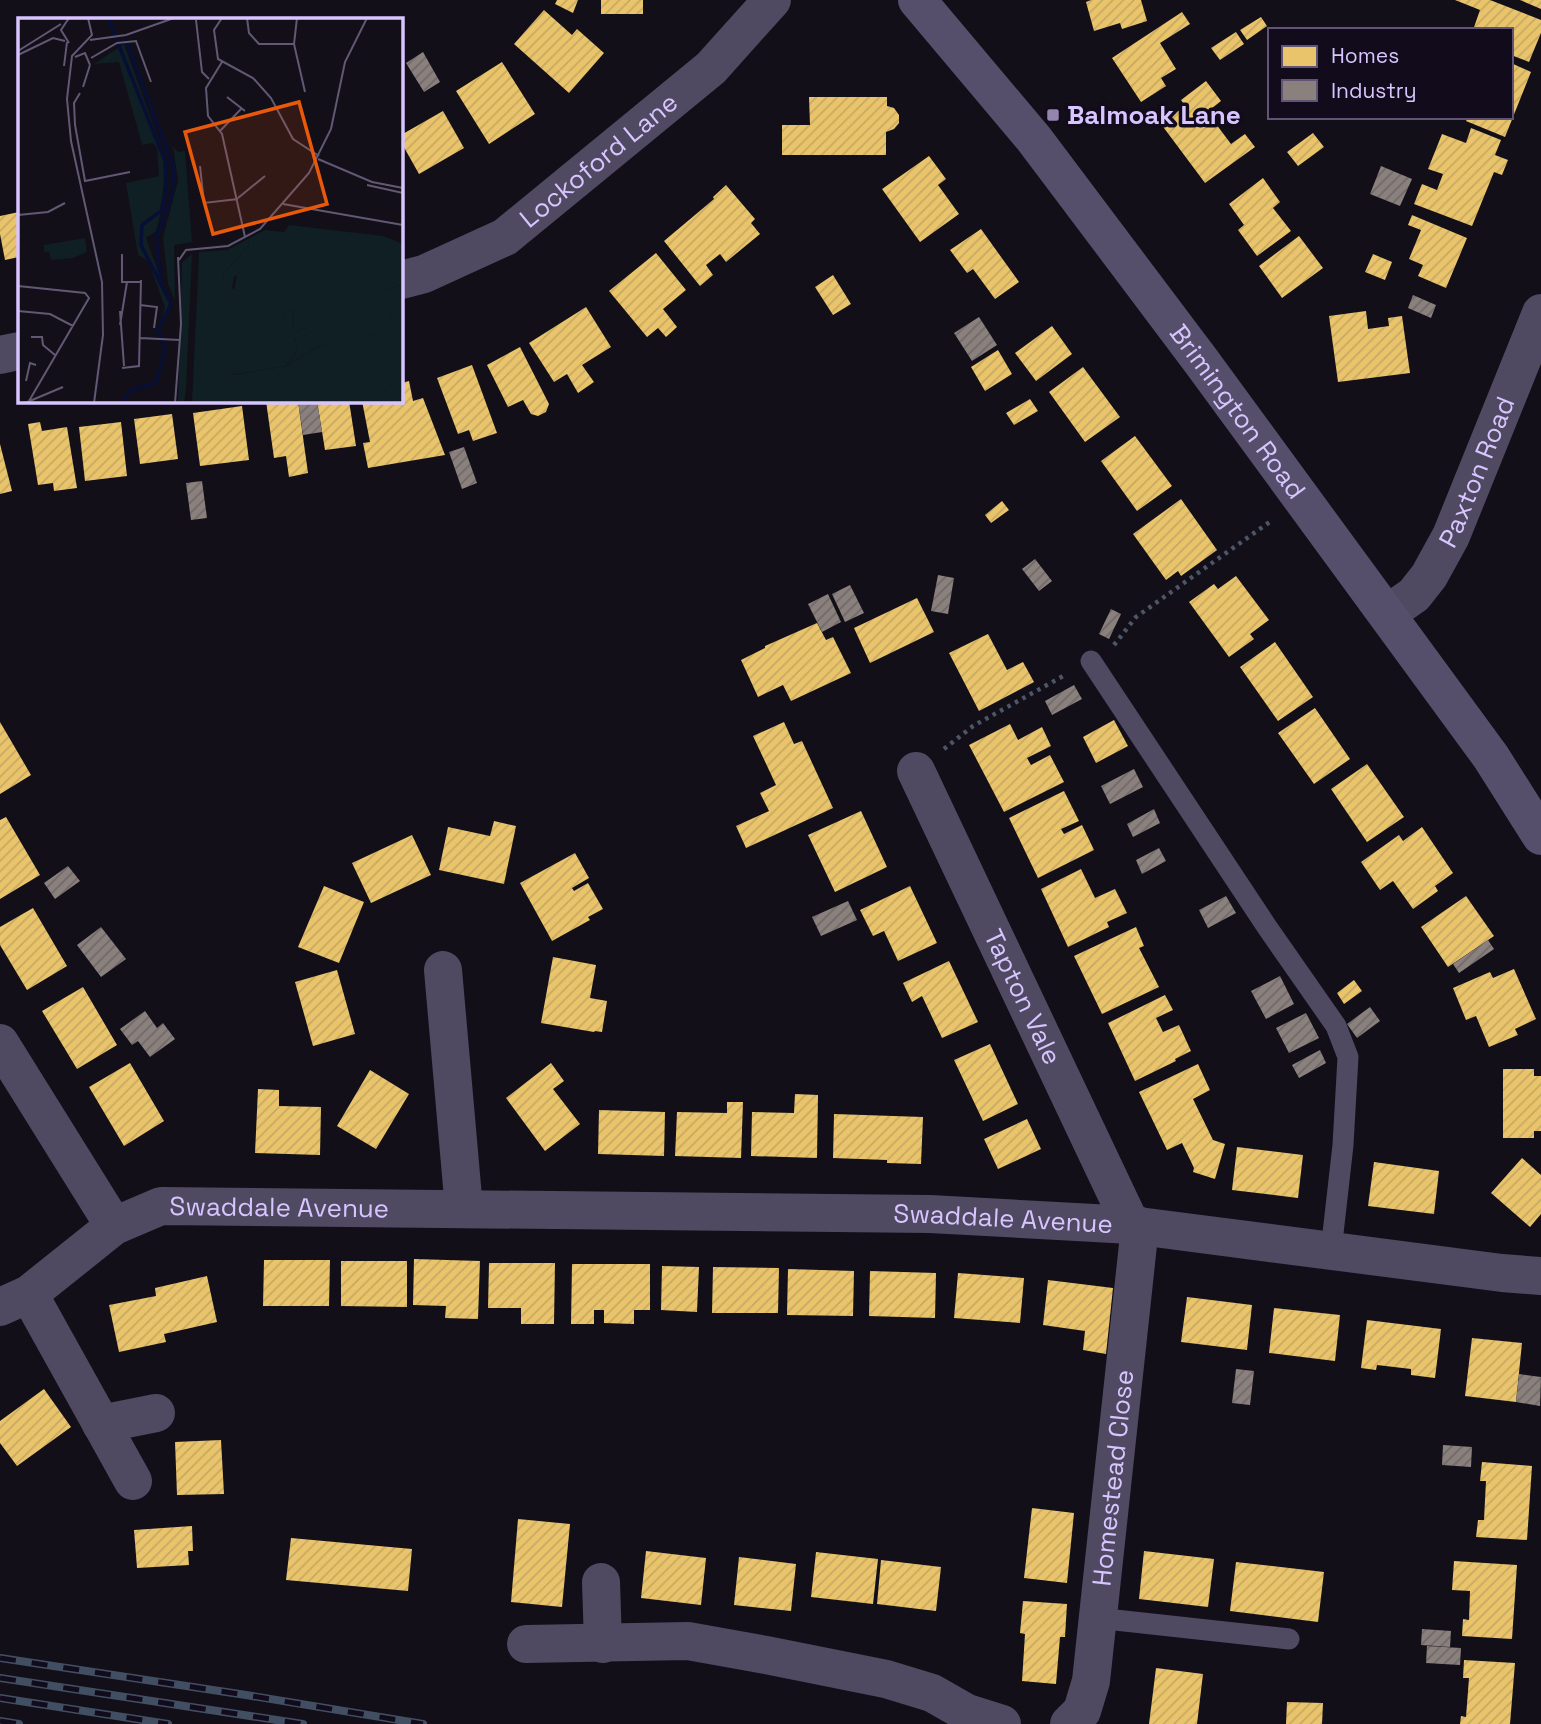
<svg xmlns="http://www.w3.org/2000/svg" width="1541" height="1724" viewBox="0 0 1541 1724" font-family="'Space Grotesk',sans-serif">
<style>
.homes{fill:url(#homes-hatch)}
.industry{fill:url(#industry-hatch)}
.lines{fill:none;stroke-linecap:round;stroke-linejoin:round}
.path{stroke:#4d5666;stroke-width:4.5;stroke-dasharray:3.5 5;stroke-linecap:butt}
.lane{stroke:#4f4961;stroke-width:21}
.street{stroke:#4f4961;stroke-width:38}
.secondary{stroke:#564f6c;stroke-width:38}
.rail-casing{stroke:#424f63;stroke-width:8}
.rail{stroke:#110b1c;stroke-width:5;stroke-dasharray:16;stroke-linecap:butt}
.poi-dot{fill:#9385ae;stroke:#110b1c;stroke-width:2.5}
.labels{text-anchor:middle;stroke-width:7;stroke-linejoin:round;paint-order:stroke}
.poi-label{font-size:26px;font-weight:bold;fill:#d8c5ff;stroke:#110b1c;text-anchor:start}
.street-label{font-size:26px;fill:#d8c5ff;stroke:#110b1c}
.inset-river{fill:none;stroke:#080f35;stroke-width:3.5}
.inset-road{fill:none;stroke:#615874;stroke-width:2}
.view{fill:#e8590c;fill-opacity:0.15;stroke:#e8590c;stroke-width:3.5}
.inset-edge{fill:none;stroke:#d8c5ff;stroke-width:3.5}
</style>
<defs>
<pattern id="homes-hatch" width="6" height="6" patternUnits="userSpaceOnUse" patternTransform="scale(1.75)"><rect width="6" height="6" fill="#e9c46a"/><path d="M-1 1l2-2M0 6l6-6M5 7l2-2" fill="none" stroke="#c7a964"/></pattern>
<pattern id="industry-hatch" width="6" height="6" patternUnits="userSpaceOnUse" patternTransform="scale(1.75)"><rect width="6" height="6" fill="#8a817c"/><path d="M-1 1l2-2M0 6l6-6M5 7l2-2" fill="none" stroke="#70686b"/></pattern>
</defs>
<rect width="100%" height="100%" fill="#120f18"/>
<!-- homes -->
<path class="homes" d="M 557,0 L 578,0 L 573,13 L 555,4 Z
M 601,0 L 643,0 L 643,14 L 601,14 Z
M 1091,0 L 1141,0 L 1147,21 L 1122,29 L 1120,23 L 1094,31 L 1086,2 Z
M 1455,0 L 1490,0 L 1541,20 L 1541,33 L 1529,62 L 1511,55 L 1511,30 L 1473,30 L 1480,10 Z
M 1520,0 L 1541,0 L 1541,9 Z
M 544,10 L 572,35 L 577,29 L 604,53 L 569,93 L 514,44 Z
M 1182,12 L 1190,24 L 1160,43 L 1176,69 L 1161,78 L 1166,86 L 1141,102 L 1112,58 Z
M 1261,17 L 1267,26 L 1247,40 L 1240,30 Z
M 1236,32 L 1244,44 L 1220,60 L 1211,48 Z
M 502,62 L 535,114 L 489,144 L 456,91 Z
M 1511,63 L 1531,72 L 1505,137 L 1466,121 L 1468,117 L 1511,117 Z
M 1206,81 L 1221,101 L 1207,112 L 1231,144 L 1245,134 L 1255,147 L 1205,183 L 1161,124 L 1185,106 L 1181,100 Z
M 809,97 L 887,97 L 887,106 L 894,108 L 899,115 L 899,123 L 894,129 L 886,132 L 886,155 L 782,155 L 782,125 L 810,125 Z
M 443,111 L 464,148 L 419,174 L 401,142 L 401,135 Z
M 1471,128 L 1501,140 L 1495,155 L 1508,160 L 1502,175 L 1494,172 L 1472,226 L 1414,204 L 1422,184 L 1437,190 L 1443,174 L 1428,169 L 1442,134 L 1466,143 Z
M 1313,133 L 1324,147 L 1298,166 L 1287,152 Z
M 929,156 L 946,179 L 938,185 L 959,214 L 920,242 L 882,189 Z
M 1263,178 L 1280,202 L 1273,208 L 1291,231 L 1257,256 L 1238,230 L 1244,225 L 1229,204 Z
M 726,185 L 755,219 L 751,223 L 760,234 L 726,262 L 720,254 L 706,265 L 713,275 L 700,286 L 664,241 L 714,199 L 713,197 Z
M 19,212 L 19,257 L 5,260 L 0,234 L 0,216 Z
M 1412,215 L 1467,238 L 1446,288 L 1418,276 L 1423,265 L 1409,259 L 1421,230 L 1408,225 Z
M 981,229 L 1019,282 L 995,299 L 973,269 L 967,273 L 950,250 Z
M 1299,236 L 1323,268 L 1282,298 L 1259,266 Z
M 656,253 L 686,290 L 663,309 L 677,327 L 666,337 L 658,328 L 647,337 L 609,291 Z
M 1373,254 L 1392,262 L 1385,280 L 1365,272 Z
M 833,275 L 851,304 L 833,315 L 815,287 Z
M 586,307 L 611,347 L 582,365 L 594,382 L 578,393 L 567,374 L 554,382 L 529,343 Z
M 1366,311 L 1368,329 L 1389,326 L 1388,318 L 1402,316 L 1410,373 L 1338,382 L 1329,316 Z
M 1052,326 L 1072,354 L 1036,381 L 1015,353 Z
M 520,347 L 549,404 L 546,412 L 538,416 L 531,414 L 523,400 L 508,407 L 487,365 Z
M 998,350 L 1012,374 L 985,391 L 971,367 Z
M 472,365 L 497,433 L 473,441 L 469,430 L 458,434 L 437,378 Z
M 1083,367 L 1120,417 L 1085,442 L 1049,392 Z
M 409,381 L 413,401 L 423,398 L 445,455 L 368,468 L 363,443 L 370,442 L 362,401 L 401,401 L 401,383 Z
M 1030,399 L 1038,411 L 1014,425 L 1006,413 Z
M 266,401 L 298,401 L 308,473 L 289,477 L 286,456 L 274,458 Z
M 317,401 L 349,401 L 356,446 L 325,450 Z
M 242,406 L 249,460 L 200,466 L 193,413 Z
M 172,414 L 178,459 L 140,464 L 134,419 Z
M 40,422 L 42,431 L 67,427 L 77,488 L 54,491 L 53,483 L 38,485 L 28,424 Z
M 121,422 L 127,476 L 85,481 L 79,427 Z
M 1135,436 L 1172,486 L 1137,511 L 1101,461 Z
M 0,444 L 12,491 L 0,494 Z
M 1181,499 L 1217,550 L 1181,576 L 1178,571 L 1166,580 L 1133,534 Z
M 1002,501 L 1009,510 L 991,523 L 985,515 Z
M 1236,576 L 1269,620 L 1250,634 L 1254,639 L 1229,657 L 1189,602 L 1214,584 L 1218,589 Z
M 917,598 L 934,632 L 870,663 L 854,628 Z
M 817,623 L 826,640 L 833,637 L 851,673 L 791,701 L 783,685 L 758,697 L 741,660 L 765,648 L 765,646 Z
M 988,634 L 1007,670 L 1023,662 L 1034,682 L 979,711 L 949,653 Z
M 1275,642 L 1313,697 L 1278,721 L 1240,667 Z
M 1315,708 L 1350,759 L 1314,784 L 1278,733 Z
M 1114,720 L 1128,746 L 1096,763 L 1083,737 Z
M 0,722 L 31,775 L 0,794 Z
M 784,722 L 794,744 L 802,741 L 833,808 L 746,848 L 736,826 L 769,811 L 760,793 L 776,785 L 753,736 Z
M 1010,724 L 1018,740 L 1042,727 L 1051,746 L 1027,758 L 1031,765 L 1050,755 L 1064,782 L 1004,812 L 969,745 Z
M 1367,764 L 1404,817 L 1367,842 L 1331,789 Z
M 1064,791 L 1079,821 L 1061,829 L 1064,834 L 1082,825 L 1094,850 L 1038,878 L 1009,818 Z
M 861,811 L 887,867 L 835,892 L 808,835 Z
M 6,817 L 40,875 L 0,899 L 0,820 Z
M 494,821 L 516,826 L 504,884 L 439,870 L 448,827 L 490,836 Z
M 1422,827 L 1453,873 L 1435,886 L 1438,891 L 1413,909 L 1393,881 L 1380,890 L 1361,862 L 1399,835 L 1403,841 Z
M 412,835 L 431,875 L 371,903 L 352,863 Z
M 575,853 L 589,878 L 572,888 L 574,891 L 588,883 L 603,909 L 588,917 L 590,920 L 552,941 L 520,883 Z
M 1081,869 L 1095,898 L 1115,889 L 1127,913 L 1107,922 L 1109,927 L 1068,947 L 1041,889 Z
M 324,886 L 364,902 L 339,963 L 298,947 Z
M 910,886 L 937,943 L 898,961 L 884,931 L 873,936 L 860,910 Z
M 1466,896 L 1494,936 L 1448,967 L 1421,927 Z
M 33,908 L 67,966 L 27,990 L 0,945 L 0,927 Z
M 1136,927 L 1144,946 L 1139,948 L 1159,987 L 1102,1014 L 1074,956 Z
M 553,957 L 596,965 L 590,998 L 607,1001 L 602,1032 L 595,1031 L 594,1032 L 541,1023 Z
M 949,961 L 978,1022 L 942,1038 L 922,996 L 912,1002 L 903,983 Z
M 1514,969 L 1536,1019 L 1515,1029 L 1518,1035 L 1489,1047 L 1476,1016 L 1466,1020 L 1453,988 L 1490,972 L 1493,978 Z
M 337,970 L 355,1034 L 313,1046 L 295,982 Z
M 1354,980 L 1362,991 L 1344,1004 L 1337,993 Z
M 83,987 L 117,1045 L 77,1069 L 42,1011 Z
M 1165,995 L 1173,1010 L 1156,1018 L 1163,1032 L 1179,1025 L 1191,1051 L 1175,1059 L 1176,1061 L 1135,1081 L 1108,1023 Z
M 990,1044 L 1018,1104 L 983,1121 L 954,1060 Z
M 130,1063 L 164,1121 L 124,1146 L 89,1087 Z
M 551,1063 L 564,1081 L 553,1089 L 580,1124 L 545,1151 L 506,1098 Z
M 1198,1064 L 1210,1090 L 1193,1099 L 1213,1140 L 1225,1144 L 1215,1179 L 1193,1172 L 1194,1168 L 1182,1143 L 1167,1150 L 1139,1092 Z
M 1503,1069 L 1534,1069 L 1534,1076 L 1541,1076 L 1541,1131 L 1534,1131 L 1534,1138 L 1503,1138 Z
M 370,1070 L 409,1094 L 376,1149 L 337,1126 Z
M 258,1089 L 279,1090 L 279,1106 L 321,1107 L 320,1155 L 255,1153 Z
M 795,1094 L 818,1095 L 817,1158 L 751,1156 L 752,1112 L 794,1113 Z
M 727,1102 L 743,1102 L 741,1158 L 675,1156 L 677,1112 L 727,1113 Z
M 599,1110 L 665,1112 L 664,1156 L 598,1154 Z
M 834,1114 L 923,1117 L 921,1164 L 887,1163 L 887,1160 L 833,1158 Z
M 1027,1119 L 1041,1149 L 998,1169 L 984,1139 Z
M 1237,1147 L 1303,1155 L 1298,1198 L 1232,1190 Z
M 1522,1158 L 1541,1175 L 1541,1214 L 1530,1227 L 1491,1193 Z
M 1374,1162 L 1439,1171 L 1434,1214 L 1368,1206 Z
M 414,1259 L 480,1261 L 478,1319 L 445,1318 L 446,1306 L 413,1305 Z
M 264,1260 L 330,1260 L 329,1306 L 263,1306 Z
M 341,1261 L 407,1261 L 407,1307 L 341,1306 Z
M 489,1263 L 555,1263 L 554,1324 L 521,1324 L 521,1308 L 488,1308 Z
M 572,1264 L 650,1264 L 650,1310 L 634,1310 L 634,1324 L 604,1323 L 604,1310 L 594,1310 L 594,1324 L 571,1324 Z
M 662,1266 L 699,1267 L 697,1312 L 661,1310 Z
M 713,1267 L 779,1268 L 778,1313 L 712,1313 Z
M 788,1269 L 854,1271 L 853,1316 L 787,1315 Z
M 870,1271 L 936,1273 L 935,1318 L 869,1316 Z
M 958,1273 L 1024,1278 L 1020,1323 L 954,1318 Z
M 207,1276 L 217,1322 L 164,1334 L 166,1342 L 119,1352 L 109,1305 L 156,1296 L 155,1288 Z
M 1048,1280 L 1113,1288 L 1106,1354 L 1083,1350 L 1085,1331 L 1043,1325 Z
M 1187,1297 L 1252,1305 L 1247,1350 L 1181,1342 Z
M 1274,1308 L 1340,1315 L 1335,1361 L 1269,1353 Z
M 1367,1320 L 1441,1329 L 1435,1378 L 1411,1375 L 1411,1369 L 1377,1365 L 1376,1370 L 1361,1368 Z
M 1472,1338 L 1522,1343 L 1516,1402 L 1465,1396 Z
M 44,1389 L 71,1427 L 17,1466 L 0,1443 L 0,1421 Z
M 221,1440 L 224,1494 L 177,1495 L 175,1442 Z
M 1482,1462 L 1532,1466 L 1527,1540 L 1476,1537 L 1478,1520 L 1484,1520 L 1485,1500 L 1486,1481 L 1480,1481 Z
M 1032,1508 L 1074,1513 L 1067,1583 L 1024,1578 Z
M 518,1519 L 570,1524 L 562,1607 L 511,1602 Z
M 192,1526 L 193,1551 L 188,1551 L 189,1565 L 137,1568 L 134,1530 Z
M 291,1538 L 412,1549 L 408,1591 L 286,1580 Z
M 646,1551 L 706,1558 L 701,1605 L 641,1598 Z
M 1144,1551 L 1214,1559 L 1208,1607 L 1139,1599 Z
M 816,1552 L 878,1559 L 873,1604 L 811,1597 Z
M 739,1557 L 796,1564 L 791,1611 L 734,1605 Z
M 881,1560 L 941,1567 L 936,1611 L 877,1604 Z
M 1454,1561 L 1517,1565 L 1512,1639 L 1462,1636 L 1463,1619 L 1469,1620 L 1470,1591 L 1452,1590 Z
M 1236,1562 L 1324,1572 L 1318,1622 L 1230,1611 Z
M 1023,1601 L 1067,1604 L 1065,1637 L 1060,1637 L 1056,1684 L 1022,1681 L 1025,1634 L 1020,1633 Z
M 1464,1660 L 1515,1663 L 1510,1724 L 1460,1724 L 1461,1716 L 1466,1717 L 1469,1678 L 1463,1678 Z
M 1156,1668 L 1203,1674 L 1197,1724 L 1149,1724 Z
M 1287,1702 L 1323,1703 L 1322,1724 L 1286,1724 Z"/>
<!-- industry -->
<path class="industry" d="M 423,52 L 440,82 L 424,92 L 406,63 Z
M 1381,166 L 1412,179 L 1400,206 L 1370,194 Z
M 1413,295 L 1436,305 L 1431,318 L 1408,308 Z
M 979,317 L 997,345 L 972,361 L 954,333 Z
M 298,401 L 317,401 L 322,432 L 303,435 Z
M 464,447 L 477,483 L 462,489 L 449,452 Z
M 202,481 L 207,518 L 191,520 L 186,483 Z
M 1035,559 L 1052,581 L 1039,591 L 1022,569 Z
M 938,575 L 954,578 L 948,614 L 931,611 Z
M 850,585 L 864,613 L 845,622 L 832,594 Z
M 828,594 L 841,622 L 822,632 L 808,604 Z
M 1111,609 L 1121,614 L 1109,639 L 1099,634 Z
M 1074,685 L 1082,699 L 1052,715 L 1045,701 Z
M 1134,769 L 1143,787 L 1110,804 L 1101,786 Z
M 1154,809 L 1160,823 L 1133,837 L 1127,824 Z
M 1159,848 L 1166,861 L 1142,874 L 1136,860 Z
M 68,866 L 80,881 L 55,899 L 44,883 Z
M 1226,896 L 1236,913 L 1208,928 L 1199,910 Z
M 848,901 L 857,920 L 821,936 L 812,917 Z
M 101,927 L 126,959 L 101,977 L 77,945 Z
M 1488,940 L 1494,949 L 1459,973 L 1453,964 Z
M 1280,976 L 1294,1004 L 1266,1019 L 1251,991 Z
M 1370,1007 L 1380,1021 L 1357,1038 L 1347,1024 Z
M 145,1011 L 157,1028 L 163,1023 L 175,1039 L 150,1057 L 138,1041 L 132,1045 L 120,1029 Z
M 1306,1013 L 1319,1038 L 1289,1053 L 1276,1028 Z
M 1320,1050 L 1326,1063 L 1299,1078 L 1292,1065 Z
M 1236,1369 L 1254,1371 L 1250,1405 L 1232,1403 Z
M 1519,1374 L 1541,1377 L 1540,1406 L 1516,1402 Z
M 1443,1445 L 1472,1447 L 1471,1467 L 1442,1465 Z
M 1422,1629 L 1451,1631 L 1450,1647 L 1421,1645 Z
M 1427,1646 L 1461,1648 L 1460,1665 L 1426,1663 Z"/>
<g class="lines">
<!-- path -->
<path class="path" d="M 1114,645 L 1136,617 L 1271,521
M 944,749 L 973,726 L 1065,675"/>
<!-- lane -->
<path class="lane" d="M 1091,661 L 1267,927 L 1336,1026 L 1348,1057 L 1343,1145 L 1331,1251
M 1097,1618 L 1289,1639"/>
<!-- street -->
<g class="street">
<path id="s1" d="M 401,280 L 424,274 L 505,237 L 711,68 L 772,0"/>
<path d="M 0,355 L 19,351"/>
<path id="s2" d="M 1387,614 L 1414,595 L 1429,576 L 1451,536 L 1541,313"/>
<path id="s3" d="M 916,771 L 1131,1225"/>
<path d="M 443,970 L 464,1209"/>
<path d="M 0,1043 L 114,1226"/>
<path d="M 29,1294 L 133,1481"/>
<path id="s4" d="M 0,1307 L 29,1294 L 114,1226 L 161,1206 L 930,1214 L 1131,1225 L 1502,1273 L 1541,1276"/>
<path d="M 101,1424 L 156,1413"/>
<path d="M 601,1582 L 603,1644"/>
<path d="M 526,1644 L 688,1641 L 766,1655 L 886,1679 L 932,1693 L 967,1713 L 1002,1724"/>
<path id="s5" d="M 1069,1724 L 1082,1711 L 1091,1681 L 1140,1226"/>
</g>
<!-- secondary -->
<path class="secondary" id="s6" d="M 917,0 L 1034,139 L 1201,361 L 1491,757 L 1541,836"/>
<!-- rail casing -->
<g class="rail-casing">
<path id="rail" d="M 0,1658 L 246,1695 L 423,1724
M 0,1678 L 303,1724
M 0,1698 L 168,1724
M 0,1721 L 19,1724"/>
</g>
<!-- rail -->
<use href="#rail" class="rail"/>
</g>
<!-- markers -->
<rect class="poi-dot" x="1046" y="108" width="14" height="14" rx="3.5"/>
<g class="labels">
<!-- poi labels -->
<g class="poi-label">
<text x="1067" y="124">Balmoak Lane</text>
</g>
<!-- street labels -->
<g class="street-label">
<text dy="9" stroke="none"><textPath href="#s1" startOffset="234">Lockoford Lane</textPath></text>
<text dy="9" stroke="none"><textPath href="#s6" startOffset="522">Brimington Road</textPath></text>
<text dy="9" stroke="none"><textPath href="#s2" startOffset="172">Paxton Road</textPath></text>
<text dy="9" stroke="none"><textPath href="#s3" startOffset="250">Tapton Vale</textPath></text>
<text dy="9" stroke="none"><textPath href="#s4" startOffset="310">Swaddale Avenue</textPath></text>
<text dy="9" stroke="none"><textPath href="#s4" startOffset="1034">Swaddale Avenue</textPath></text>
<text dy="9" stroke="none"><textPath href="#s5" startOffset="254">Homestead Close</textPath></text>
</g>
</g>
<!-- overview -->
<g transform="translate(18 18)">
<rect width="385" height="385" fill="#120f18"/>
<path d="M 385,266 L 385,385 L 179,385 L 182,355 L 214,357 L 268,348 L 302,327 L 364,310 L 368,271 Z" fill="#0f1f24"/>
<path d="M 106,26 L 148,143 L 143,193 L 138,213 L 128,220 L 152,286 L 139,318 L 147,289 L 130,243 L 120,237 L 108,165 L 141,158 L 139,130 L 135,125 L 124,127 L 101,44 L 76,46 ZM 155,128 L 160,134 L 167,133 L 174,224 L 156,227 L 157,283 L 150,266 L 145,219 L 160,163 ZM 230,221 L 231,227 L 204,258 L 217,255 L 214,270 L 266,295 L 275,291 L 276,313 L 288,310 L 290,317 L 277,320 L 280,332 L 268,348 L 194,360 L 182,356 L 182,385 L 174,385 L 181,234 L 209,232 ZM 174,236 L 168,370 L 166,385 L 160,385 L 164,244 ZM 366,275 L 376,307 L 385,314 L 385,323 L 352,317 L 347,306 ZM 369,327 L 378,336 L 373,343 L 333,359 L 327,374 L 308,379 L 302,375 L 295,360 L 309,347 ZM 385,352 L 381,382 L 385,385 L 356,385 L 374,365 L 379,367 ZM 270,367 L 276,370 L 256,377 L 212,385 L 201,385 Z" fill="#0f1f24"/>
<path d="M 67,220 L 69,234 L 55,240 L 33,242 L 31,234 L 26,234 L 26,227 Z" fill="#0f1f24"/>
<path d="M 271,207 L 365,218 L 385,226 L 385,266 L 368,271 L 372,310 L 302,327 L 268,348 L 280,332 L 277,319 L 290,317 L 287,310 L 276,314 L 275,291 L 266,295 L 264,309 L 251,318 L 227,318 L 213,290 L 219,257 L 210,262 L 204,258 L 231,227 L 230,221 L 247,212 L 266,214 Z" fill="#0f1f24"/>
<path class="inset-river" d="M 90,0 L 147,143 L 148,173 L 143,193 L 124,207 L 123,227 L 153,286 L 140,311 L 147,332 L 138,365 L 113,372 L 104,385M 108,22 L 156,150 L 154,178 L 138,220 L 143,262"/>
<path class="inset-road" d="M 51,0 L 43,12 L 51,25M 70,0 L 74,17 L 54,38 L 49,81 L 53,123 L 84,264 L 85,317 L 76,385M 204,0 L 196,12 L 200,41 L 235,60 L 253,80 L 275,121 L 301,138M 229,0 L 231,15 L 241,26 L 276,26M 279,0 L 276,26 L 287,74M 178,2 L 184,54 L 191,61M 72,22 L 108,17 L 156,0M 0,33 L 43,6M 0,37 L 35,20 L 47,23M 57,39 L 67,35 L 72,47M 73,40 L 99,25 L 118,23 L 133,64M 204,44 L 188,70 L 190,98 L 204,116 L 227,219M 46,48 L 49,24M 65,69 L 72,47M 62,75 L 56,85 L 57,107 L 67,163 L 112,154M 209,79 L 227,93M 202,113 L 224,90M 300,141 L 354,164 L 385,170M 182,148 L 186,185 L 220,181M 349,167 L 385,175M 220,180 L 247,158M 265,186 L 385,207M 0,197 L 30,194 L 47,185M 104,236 L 104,264 L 123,264M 161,242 L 168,232 L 210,228 L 242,211 L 291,155 L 313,111 L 327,44 L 349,0M 0,268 L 67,275 L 71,280 L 11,383M 122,287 L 139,289 L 136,310M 0,293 L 32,296 L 55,308M 102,293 L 106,348M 102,307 L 109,264M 13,319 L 24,319 L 25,327 L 37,337M 122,320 L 162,322M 104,350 L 121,348 L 123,262M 8,363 L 12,345 L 18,347M 7,385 L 45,369M 157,385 L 163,306 L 160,239"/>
<path class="view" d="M 281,84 L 309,186 L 195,216 L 167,114 Z"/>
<rect width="385" height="385" class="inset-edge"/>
</g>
<!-- legend -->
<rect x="1268" y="28" width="245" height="91" fill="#110b1c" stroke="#615577" stroke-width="2"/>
<rect x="1282" y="46" width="35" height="21" fill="#e9c46a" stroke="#615577" stroke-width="2"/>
<text x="1331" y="63" font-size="21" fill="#d8c5ff">Homes</text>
<rect x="1282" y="80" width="35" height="21" fill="#8a817c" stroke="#615577" stroke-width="2"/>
<text x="1331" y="98" font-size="21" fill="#d8c5ff">Industry</text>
</svg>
